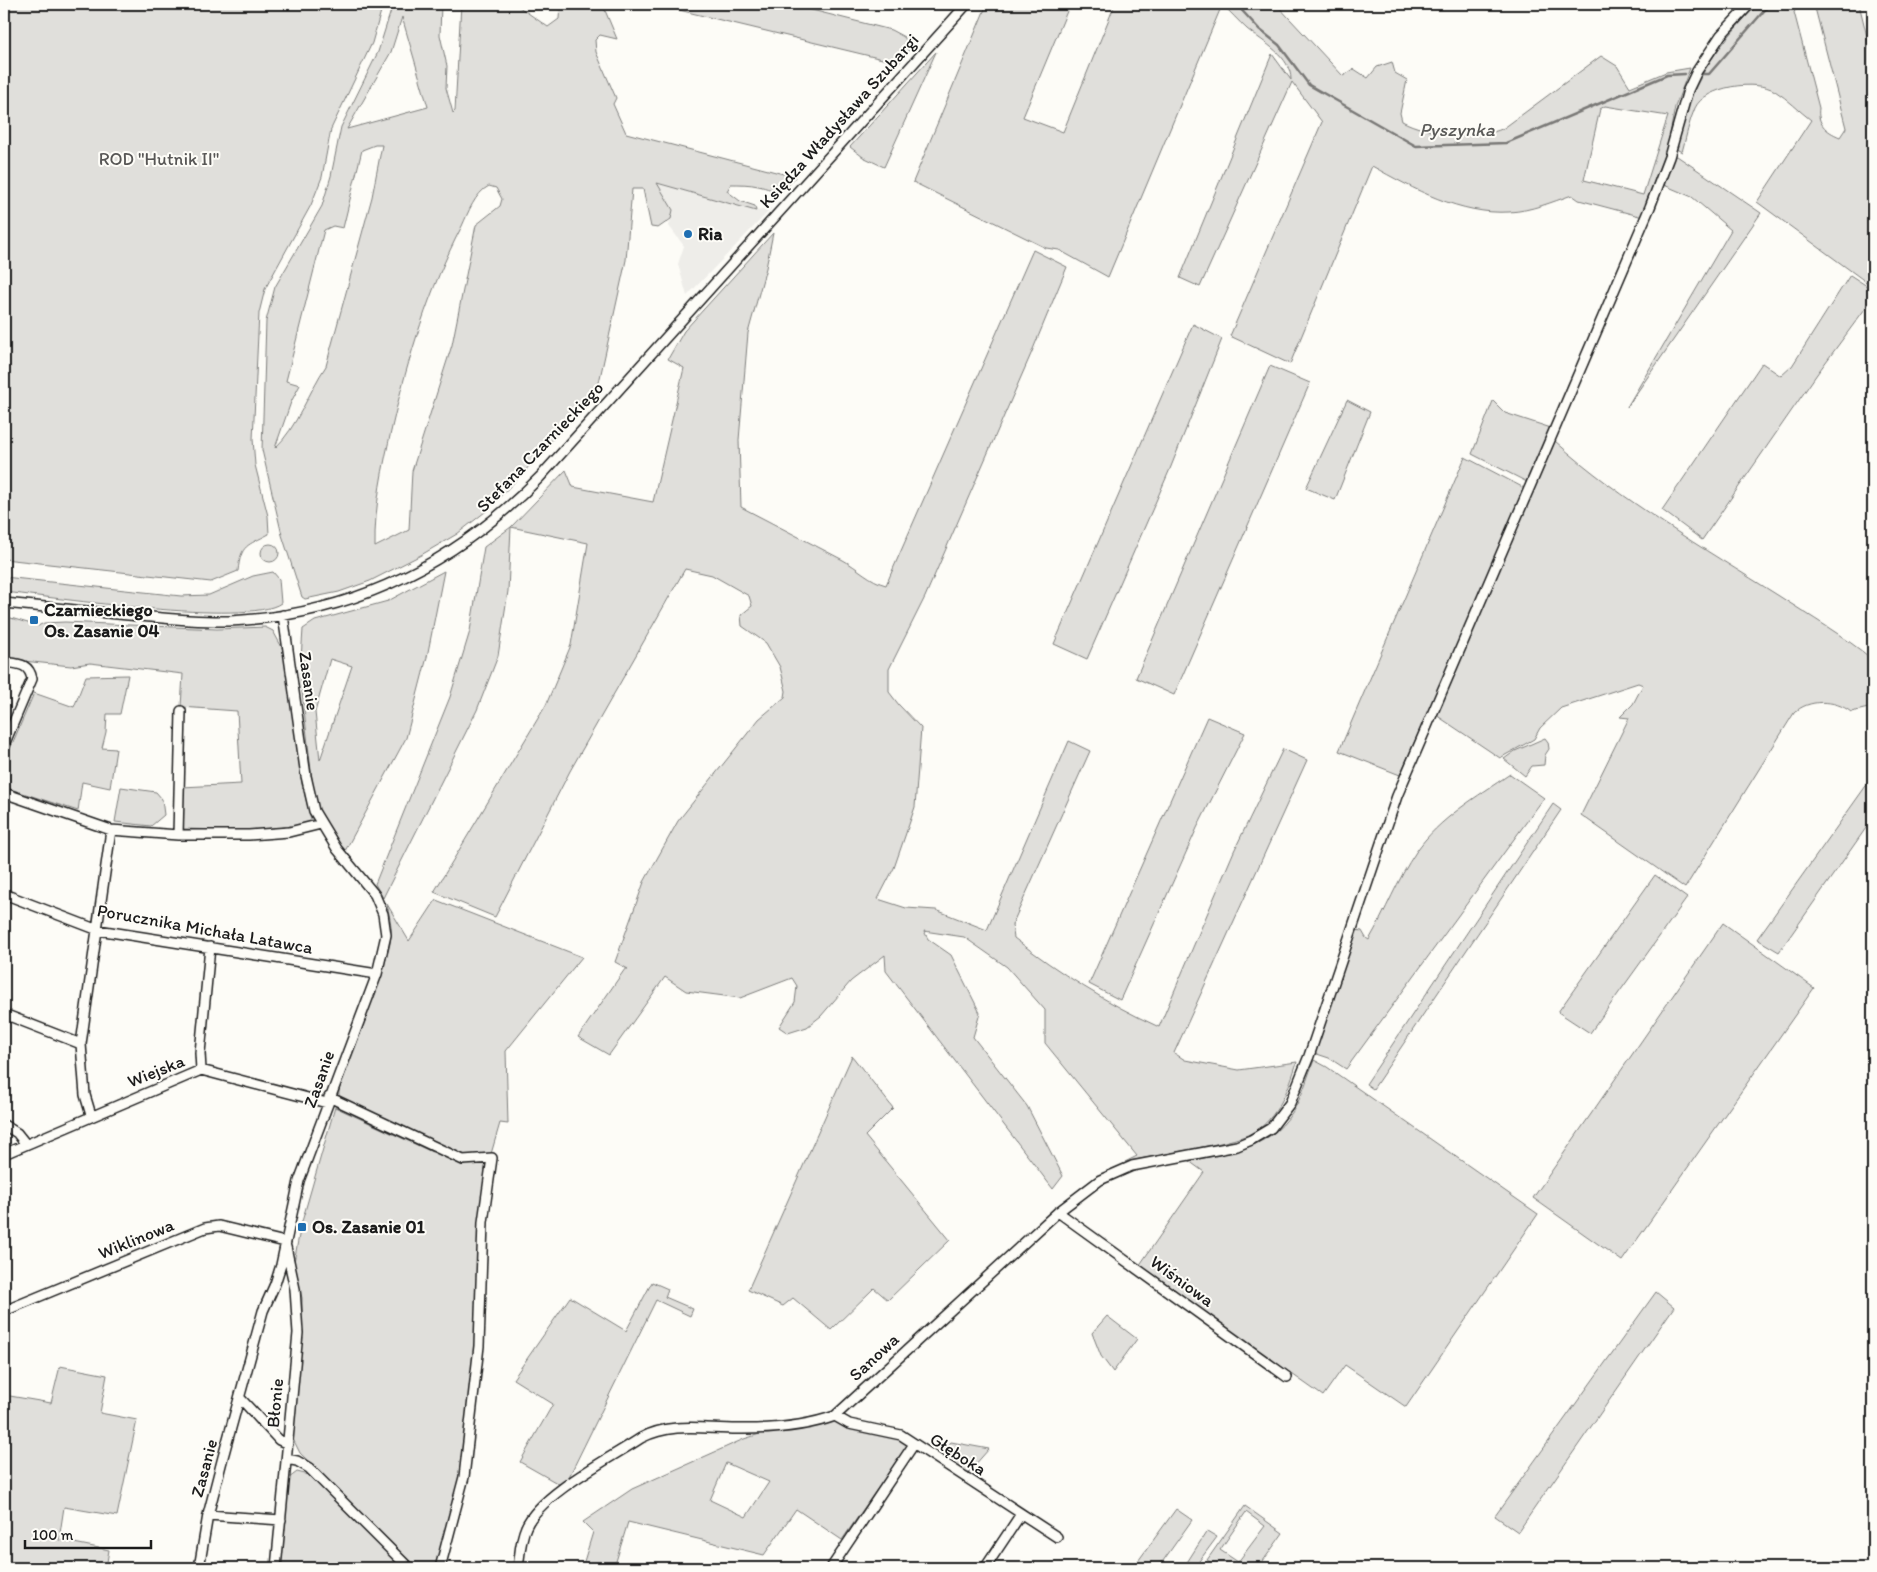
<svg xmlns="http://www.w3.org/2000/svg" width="1877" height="1572" viewBox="0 0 1877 1572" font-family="Itim,sans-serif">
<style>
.built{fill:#eeede9}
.green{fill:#e0dfdb;stroke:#7e7e7c;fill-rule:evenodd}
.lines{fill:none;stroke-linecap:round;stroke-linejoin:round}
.stream{stroke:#797876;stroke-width:2.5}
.minor-casing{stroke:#1c1c1c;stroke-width:12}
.minor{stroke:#fdfcf7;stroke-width:9}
.poi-dot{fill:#1f6fb2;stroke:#fdfcf7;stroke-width:2}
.labels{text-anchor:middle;stroke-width:4;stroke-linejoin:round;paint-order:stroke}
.street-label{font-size:18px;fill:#1c1c1c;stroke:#fdfcf7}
.park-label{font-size:18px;fill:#575655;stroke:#fdfcf7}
.poi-label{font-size:18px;font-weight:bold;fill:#1c1c1c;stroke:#fdfcf7;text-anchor:start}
.water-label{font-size:19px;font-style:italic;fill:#5a5a58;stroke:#fdfcf7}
</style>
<rect width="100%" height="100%" fill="#fdfcf7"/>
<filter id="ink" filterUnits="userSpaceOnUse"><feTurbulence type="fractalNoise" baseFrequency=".02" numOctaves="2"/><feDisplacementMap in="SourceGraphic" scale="10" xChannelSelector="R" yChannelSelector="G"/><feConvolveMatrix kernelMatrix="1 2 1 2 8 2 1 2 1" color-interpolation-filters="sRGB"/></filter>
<g filter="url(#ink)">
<!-- built -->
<path class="built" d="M 656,183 L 756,211 L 772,208 L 687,296 L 678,264 L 684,246 L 669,226 L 673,210 Z"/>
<!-- green -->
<path class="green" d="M 4,4 L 383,4 L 372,43 L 331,129 L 322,177 L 311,205 L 265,289 L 259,313 L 253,439 L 255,465 L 268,516 L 269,534 C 247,546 241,544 238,571 L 211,582 L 4,559 Z
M 393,4 L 441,4 L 440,35 L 447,66 L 446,88 L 453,113 L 455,111 L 461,4 L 515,4 L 548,27 L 559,19 L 560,4 L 605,4 L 604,8 L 617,39 L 600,35 L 595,40 L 596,52 L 616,98 L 613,104 L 626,133 L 795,177 C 779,198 778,190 758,186 C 750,184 740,184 731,184 L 727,191 L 740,201 L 755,206 L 756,211 L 657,183 L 673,210 L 671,219 L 658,228 L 651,227 L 643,189 L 632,189 L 626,260 L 598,387 L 524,472 L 485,512 L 457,534 L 421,555 L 370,581 L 339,592 L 305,599 L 302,597 L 282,535 L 262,450 L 266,321 L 275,287 L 322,206 L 331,176 L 341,127 L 378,52 ZM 402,17 L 428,107 L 347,129 L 391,52 ZM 375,145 L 382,145 L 372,197 L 326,366 C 309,391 297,428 275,448 L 291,402 L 300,385 L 286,381 L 324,230 L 333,226 L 343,228 L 362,150 ZM 489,186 L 496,188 L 502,199 L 500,206 L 476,225 L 452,345 L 412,471 L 409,530 L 375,547 C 374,507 383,466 392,427 C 408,358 429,289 462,226 C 468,213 475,193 489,186 Z
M 654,4 L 788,4 L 891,30 L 904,37 L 911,47 L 899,63 Z
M 987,4 L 1070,4 L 1023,117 L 1063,132 L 1115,4 L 1276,4 L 1343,76 L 1354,69 L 1368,78 L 1377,67 L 1392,62 L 1395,73 L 1407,80 L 1400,113 L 1402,121 C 1426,134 1478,141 1504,128 L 1601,56 L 1617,66 L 1630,87 L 1666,72 L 1690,68 L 1675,107 L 1668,144 L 1643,217 L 1579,200 L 1572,195 C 1552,202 1531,211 1509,212 C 1461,215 1413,189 1372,166 L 1290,364 L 1230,336 L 1322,122 L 1292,82 L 1200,287 L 1180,278 L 1272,54 L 1291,80 C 1291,56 1264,43 1247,29 C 1239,22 1231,12 1222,5 L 1108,277 L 1059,250 L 1046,248 L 913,182 ZM 1605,106 L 1668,116 L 1643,195 L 1584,180 L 1600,109 Z
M 1758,4 L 1802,4 L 1794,12 L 1819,108 C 1817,123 1825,131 1840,137 L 1846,128 L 1814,4 L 1859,4 L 1873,61 L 1873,287 L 1757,202 L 1811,120 C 1799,111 1788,99 1775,91 C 1756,79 1705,86 1695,108 C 1689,121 1686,138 1682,152 L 1674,148 C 1693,81 1710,54 1758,4 Z
M 936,52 L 884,167 L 863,157 L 850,147 Z
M 1677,156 L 1761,213 L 1627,407 L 1731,230 L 1692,197 L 1664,185 L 1673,157 Z
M 773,233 L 766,268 L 748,333 L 739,440 L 741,507 C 775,525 809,542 843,560 C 858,568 870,581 886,585 L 1033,250 L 1067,267 L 1031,354 L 925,597 L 889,669 L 889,692 L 899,705 L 921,728 L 915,807 L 894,868 L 878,899 L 906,908 L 936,910 L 987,930 L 1069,741 L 1090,751 L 1012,925 L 1014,938 C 1058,972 1108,1004 1159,1027 L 1234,851 L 1283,749 L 1307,760 L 1174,1053 L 1185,1060 L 1239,1070 L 1297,1062 C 1289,1088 1280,1112 1258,1130 C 1240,1143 1151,1156 1125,1162 L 1137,1156 L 1045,1043 L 1045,1010 L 1007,967 L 964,937 L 924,931 L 928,939 L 951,955 L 980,1013 L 973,1037 L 1027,1106 L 1063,1176 L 1053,1189 L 886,971 L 885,955 L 851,981 L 821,1016 L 807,1027 L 788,1033 L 779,1027 L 795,1002 L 797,986 L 792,978 L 740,998 L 686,991 L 665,977 L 609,1055 L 578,1037 L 625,969 L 628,969 L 615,962 L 644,882 L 678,821 L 759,719 L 785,697 L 786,691 L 780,667 L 766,643 L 742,626 L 741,615 L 752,606 L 749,596 L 712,575 L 685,569 L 570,771 L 495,917 L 434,892 L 546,705 L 571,645 L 588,543 L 511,527 L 508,591 L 498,656 L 477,710 L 383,898 L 375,884 L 450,697 L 470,631 L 484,547 L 511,527 L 566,470 L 573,487 L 653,502 L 684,368 L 668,359 L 684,331 Z
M 1850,275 L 1873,290 L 1873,298 L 1817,374 L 1702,540 L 1662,510 L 1762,363 L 1781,376 L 1792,366 Z
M 1193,324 L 1222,339 L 1170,469 L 1087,659 L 1054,644 Z
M 1270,366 L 1310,383 L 1174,695 L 1136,678 Z
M 1347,400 L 1370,412 L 1335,500 L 1306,488 Z
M 1493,401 L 1505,413 L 1551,428 L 1529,483 L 1472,454 Z
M 1555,441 C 1622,501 1703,548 1779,596 C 1811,617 1843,635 1873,660 L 1873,707 L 1851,712 C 1835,699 1808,699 1794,713 L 1685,888 L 1581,815 L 1629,718 L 1620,717 L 1633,704 L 1643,685 L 1638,683 L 1561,708 L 1540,728 L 1534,739 L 1500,758 L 1436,715 Z
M 1465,457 L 1526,489 L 1400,775 L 1339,751 Z
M261 553a9 9 0 1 1 18 0a9 9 0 1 1-18 0Z
M 444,571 L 427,657 L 406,738 L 345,851 L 334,837 L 319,810 L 313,788 L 300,674 L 303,629 L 315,621 L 388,601 ZM 330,659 L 352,666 L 320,760 L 315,712 Z
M 273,572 L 279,579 L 281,603 C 248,627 53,597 4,592 L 4,577 L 181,596 L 209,595 L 253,576 Z
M 4,616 L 38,626 L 44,623 L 65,622 L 217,629 L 265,627 L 273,631 L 284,651 L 302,784 L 312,823 C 270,832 226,830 183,829 L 182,787 L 241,784 L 237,711 L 181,707 L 183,674 L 90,663 L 71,666 L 4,659 Z
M 128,675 L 120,714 L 107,714 L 106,732 L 102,748 L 116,749 L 110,788 L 82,782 L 78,811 L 4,787 L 4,763 L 34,693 L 74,707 L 86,676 Z
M 1207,717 L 1245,733 L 1197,828 L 1120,1000 L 1089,984 Z
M 1545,738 L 1548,742 L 1549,749 L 1545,755 L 1544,765 L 1532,766 L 1525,776 L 1504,759 L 1515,751 Z
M 1510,774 L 1544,798 L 1346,1069 L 1329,1058 L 1314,1053 L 1355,930 L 1362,931 L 1366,938 L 1369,940 C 1386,911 1397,880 1416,852 C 1438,819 1478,796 1510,774 Z
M 1873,776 L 1873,818 L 1779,952 L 1757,939 Z
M 121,787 L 156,792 L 162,799 L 164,815 L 151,826 L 115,822 Z
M 1553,804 L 1561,810 L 1373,1089 L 1366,1084 Z
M 1655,875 L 1687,898 L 1590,1033 L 1558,1012 Z
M 436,900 L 582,957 L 506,1051 L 508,1124 L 500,1123 L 491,1154 L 467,1157 L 488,1162 L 477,1347 L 461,1478 L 437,1568 L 417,1568 L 300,1453 L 293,1439 L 302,1327 L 302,1298 L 294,1262 L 300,1230 L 303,1230 L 304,1225 L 301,1225 L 335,1107 L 432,1152 L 436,1144 L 340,1100 C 330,1074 390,973 391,935 C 392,925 389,915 387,904 L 409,941 Z
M 1723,923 L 1814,988 L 1622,1261 L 1533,1198 Z
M 852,1056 L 893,1108 L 865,1136 L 950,1240 L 888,1300 L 874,1288 L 831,1330 L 793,1298 L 783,1306 L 748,1290 Z
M 1314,1060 L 1327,1067 L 1538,1214 L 1406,1407 L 1345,1365 L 1323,1396 L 1139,1266 L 1204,1172 L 1189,1161 C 1233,1152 1274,1149 1297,1104 C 1304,1091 1308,1075 1314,1060 Z
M 652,1282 L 668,1289 L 665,1297 L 693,1309 L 690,1316 L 656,1300 L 564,1487 L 520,1462 L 553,1404 L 513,1379 L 570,1297 L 626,1331 Z
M 1656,1292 L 1674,1307 L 1518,1532 L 1495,1516 Z
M 1107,1316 L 1137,1339 L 1113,1372 L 1101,1356 L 1092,1333 Z
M 60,1366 L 107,1375 L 100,1413 L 137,1420 L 117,1516 L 64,1507 L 59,1540 L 109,1550 L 106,1568 L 4,1568 L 4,1395 L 51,1403 Z
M 839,1420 L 897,1437 L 909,1443 L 842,1540 L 796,1509 L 764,1555 L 628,1522 L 614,1568 L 582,1568 L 593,1532 L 583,1522 L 632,1489 L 744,1439 L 769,1431 ZM 726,1463 L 769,1482 L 746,1517 L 710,1500 Z
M 951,1442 L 989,1449 L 966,1475 L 938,1455 Z
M 297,1472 L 309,1475 L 402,1568 L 280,1568 L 289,1478 Z
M 1245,1506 L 1283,1533 L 1258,1568 L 1220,1568 L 1207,1560 ZM 1246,1512 L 1265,1526 L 1238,1562 L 1220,1550 Z
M 1176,1509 L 1192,1520 L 1158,1568 L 1133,1568 Z
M 1207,1531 L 1217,1537 L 1194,1568 L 1186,1564 Z"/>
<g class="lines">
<!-- stream -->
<path class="stream" d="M 1236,4 L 1259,29 L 1279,45 L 1309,85 L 1416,146 L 1506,143 L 1667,75 L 1685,74
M 1702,74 L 1709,74 L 1770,4"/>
<!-- minor casing -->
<g class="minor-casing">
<path id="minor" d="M 4,603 C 45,607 86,611 128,615 C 162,618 196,622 230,621 C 352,615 455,564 540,477 L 967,4
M 4,662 C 18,664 29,663 32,679 L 4,745
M 4,793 L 111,830 L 178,835 L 249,835 L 289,832 L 321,824
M 178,835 L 181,711
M 4,894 L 98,930 L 377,974
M 4,1014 L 81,1044
M 201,1070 L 200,1053 L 210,947
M 329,1097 L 463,1160 L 492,1158 L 483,1222 L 479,1346 L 464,1477 L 440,1568
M 91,1115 L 85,1095 L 81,1044 L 111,830
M 4,1125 L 17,1133 L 25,1143
M 4,1154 L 201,1070 L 327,1103
M 1058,1212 L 1287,1377
M 4,1311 L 205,1228 L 219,1226 L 285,1242
M 240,1398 L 279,1440 L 288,1444
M 835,1416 L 849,1424 L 901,1435 L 1057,1537
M 286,1459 L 297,1461 L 309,1468 L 409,1568
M 208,1515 L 281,1520
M 199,1568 L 208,1515 L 223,1457 L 263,1311 L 275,1284 L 281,1265 L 299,1181 L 377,974 L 386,935 L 383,914 L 375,895 L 337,849 L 314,811 L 306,776 L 283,615
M 276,1568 L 298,1333 L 295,1289 L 286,1247
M 518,1568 C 520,1555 520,1540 526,1527 C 540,1494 611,1458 641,1438 C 674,1421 707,1430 743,1429 C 773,1429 807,1426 835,1416 L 1058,1212 L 1100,1180 L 1132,1166 L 1237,1146 L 1251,1140 L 1271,1128 L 1290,1103 L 1309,1056 L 1397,796 L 1650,207 L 1669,157 L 1688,90 L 1697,71 L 1721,35 L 1750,4
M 831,1568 L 914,1444
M 985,1568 L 1021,1514"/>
</g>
<!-- minor -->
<use href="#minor" class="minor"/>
</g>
</g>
<!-- markers -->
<g class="poi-dot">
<circle cx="688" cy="234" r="5"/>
<rect x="29" y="615" width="10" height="10" rx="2.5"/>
<rect x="297" y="1222" width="10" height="10" rx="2.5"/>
</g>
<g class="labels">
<!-- street labels -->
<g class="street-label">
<text transform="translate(839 121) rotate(-48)" y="6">Księdza Władysława Szubargi</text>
<text transform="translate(540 447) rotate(-46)" y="6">Stefana Czarnieckiego</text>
<text transform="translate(309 681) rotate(82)" y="6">Zasanie</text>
<text transform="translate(205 929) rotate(10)" y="6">Porucznika Michała Latawca</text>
<text transform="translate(156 1071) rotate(-22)" y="6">Wiejska</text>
<text transform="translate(319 1079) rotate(-70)" y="6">Zasanie</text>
<text transform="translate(136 1239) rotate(-22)" y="6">Wiklinowa</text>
<text transform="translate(1182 1281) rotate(36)" y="6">Wiśniowa</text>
<text transform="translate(874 1357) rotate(-43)" y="6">Sanowa</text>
<text transform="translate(275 1403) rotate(-85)" y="6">Błonie</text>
<text transform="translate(958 1454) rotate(33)" y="6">Głęboka</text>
<text transform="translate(204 1468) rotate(-75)" y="6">Zasanie</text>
</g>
<!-- park labels -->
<g class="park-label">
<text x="159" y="165">ROD "Hutnik II"</text>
</g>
<!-- poi labels -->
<g class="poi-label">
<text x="698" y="240">Ria</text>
<text x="44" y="616">Czarnieckiego<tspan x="44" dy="21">Os. Zasanie 04</tspan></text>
<text x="312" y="1233">Os. Zasanie 01</text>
</g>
<!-- water labels -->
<g class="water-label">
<text x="1457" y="136">Pyszynka</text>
</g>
</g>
<!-- margin -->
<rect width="1877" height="1572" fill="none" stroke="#fdfcf7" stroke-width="20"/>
<rect x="10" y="10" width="1857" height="1552" fill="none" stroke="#1c1c1c" stroke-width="2" filter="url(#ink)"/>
<!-- scale -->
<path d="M25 1540v8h126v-8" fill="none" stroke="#1c1c1c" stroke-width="2.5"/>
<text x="32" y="1540" font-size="15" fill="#1c1c1c" stroke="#fdfcf7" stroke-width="4" paint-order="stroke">100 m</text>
</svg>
